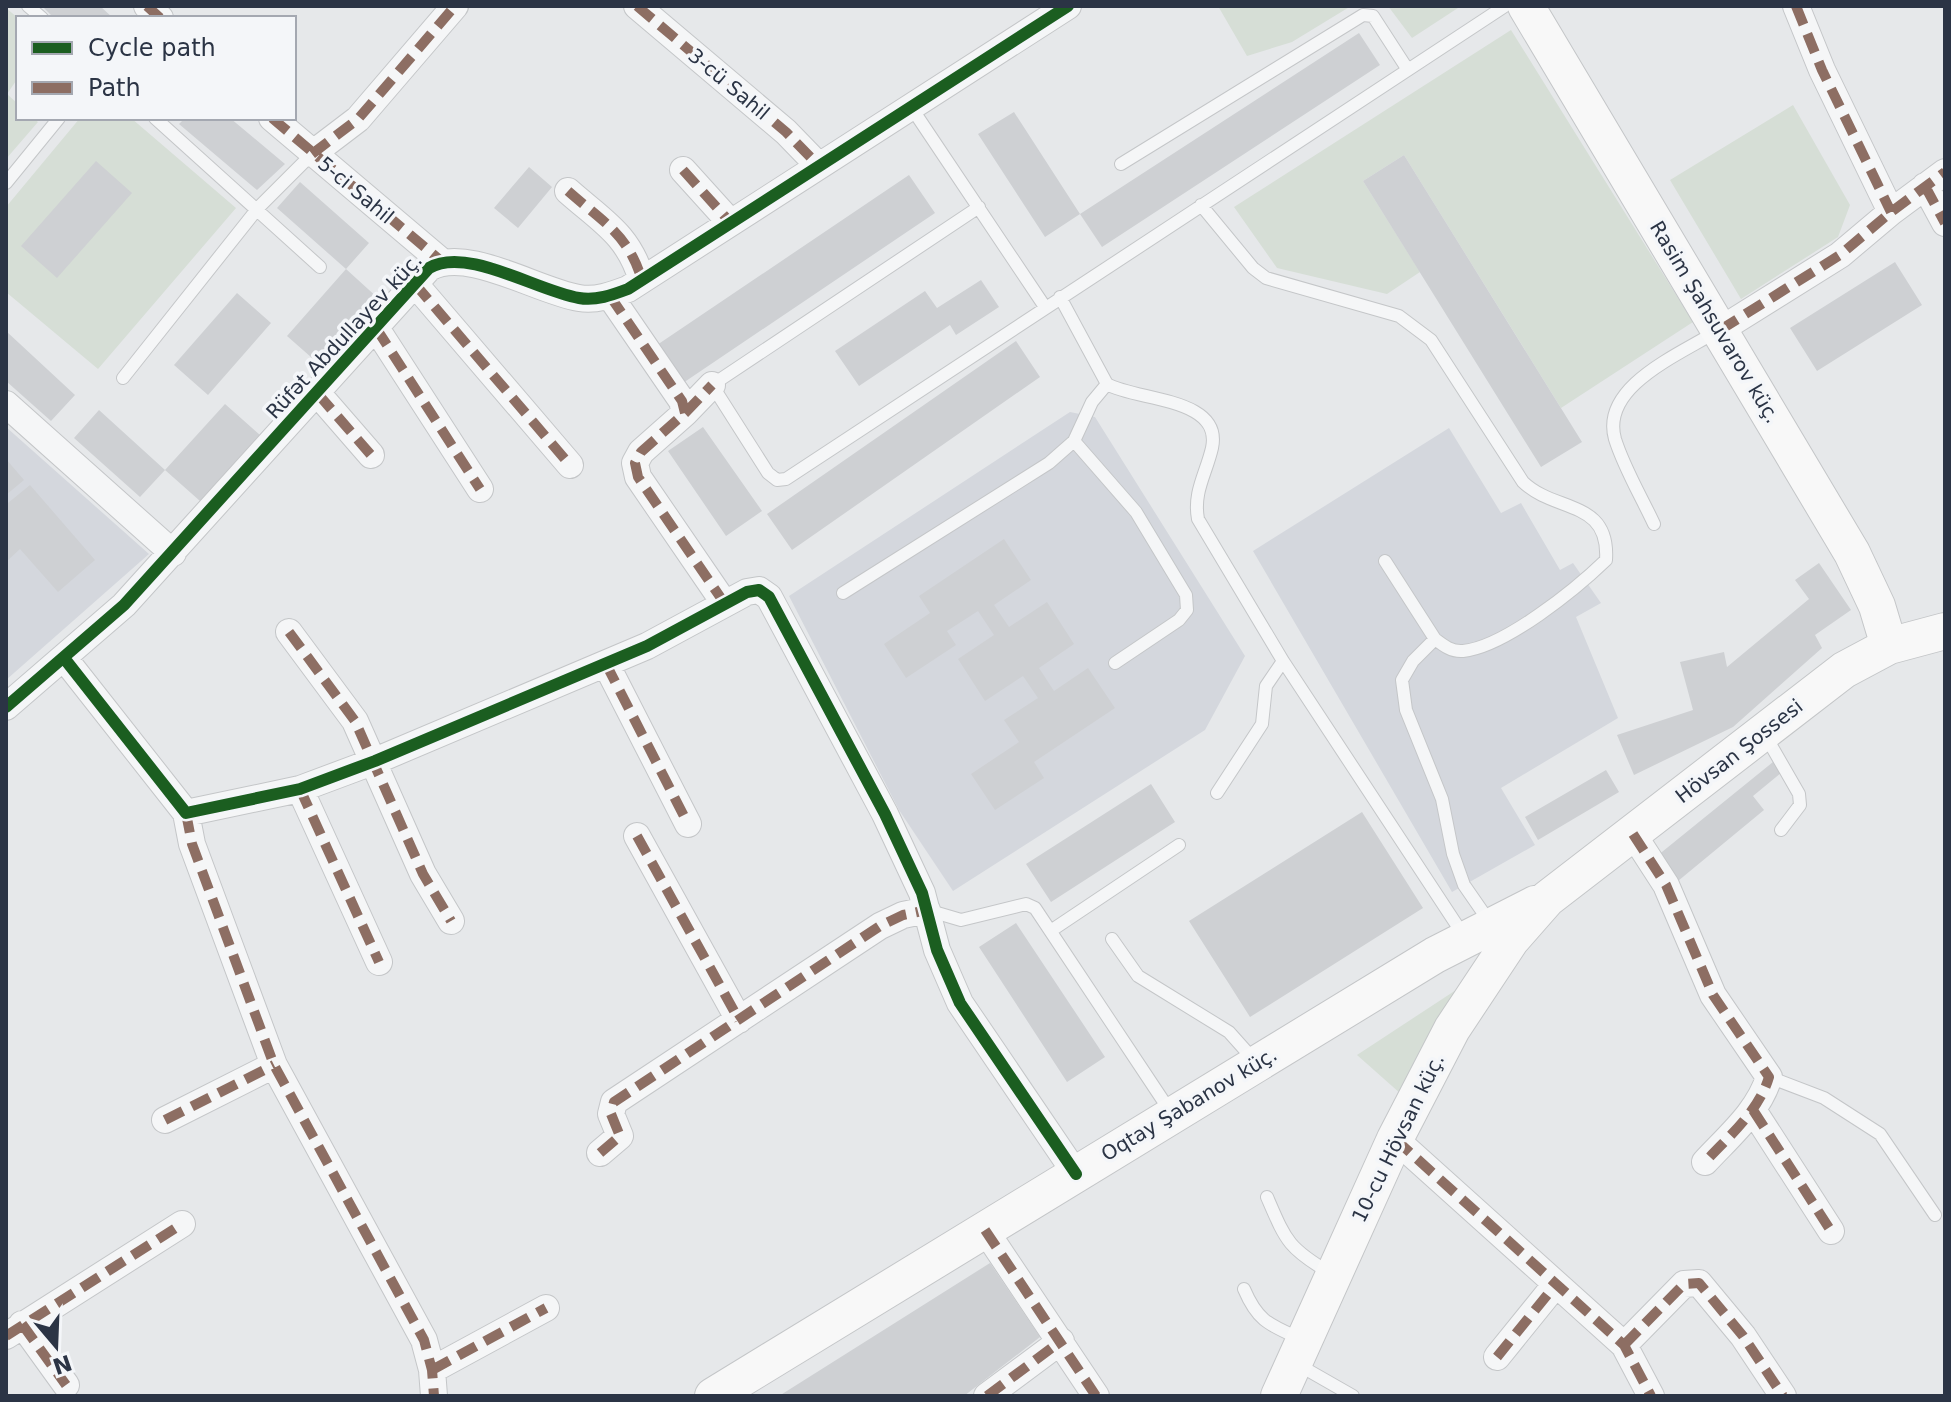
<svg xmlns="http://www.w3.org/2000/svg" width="1951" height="1402" viewBox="0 0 1951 1402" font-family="'DejaVu Sans',sans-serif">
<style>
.built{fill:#d4d7dd}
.green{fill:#d6ded6}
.building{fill:#ced0d3}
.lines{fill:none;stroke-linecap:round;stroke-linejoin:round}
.lane-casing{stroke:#c4c6c8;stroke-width:14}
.street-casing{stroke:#c4c6c8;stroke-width:28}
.secondary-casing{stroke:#c4c6c8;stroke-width:38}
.lane{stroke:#f5f6f7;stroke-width:12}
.street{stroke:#f5f6f7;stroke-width:26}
.secondary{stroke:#f8f8f8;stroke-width:36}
.quiet{stroke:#8d6e63;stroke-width:10;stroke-dasharray:20 10;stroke-linecap:butt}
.cycleway-casing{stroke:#f4f6f9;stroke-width:17}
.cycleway{stroke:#1b5e20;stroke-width:12}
.labels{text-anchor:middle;stroke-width:7;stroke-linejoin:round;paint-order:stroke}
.street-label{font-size:20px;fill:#2b3445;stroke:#f4f6f9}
</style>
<rect width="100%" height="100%" fill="#e6e8ea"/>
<!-- built -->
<path class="built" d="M 1070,412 L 1095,417 L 1245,656 L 1205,730 L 953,891 L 899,810 L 789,596 Z
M 6,427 L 149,554 L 6,680 Z
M 1449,428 L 1501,513 L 1521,503 L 1560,570 L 1573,563 L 1601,603 L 1576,617 L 1618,718 L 1501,788 L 1535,845 L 1452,892 L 1253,551 Z"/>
<!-- green -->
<path class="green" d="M 1218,6 L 1351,6 L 1292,42 L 1247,56 Z
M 1388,6 L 1461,6 L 1412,38 Z
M 6,8 L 18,18 L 18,78 L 7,94 L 18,104 L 18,118 L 33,118 L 38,122 L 6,159 Z
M 1511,30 L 1693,322 L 1561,408 L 1404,155 L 1363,181 L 1420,272 L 1387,294 L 1277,268 L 1234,207 Z
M 1793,105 L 1850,205 L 1838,237 L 1741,299 L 1670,180 Z
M 80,118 L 131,118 L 236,208 L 98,369 L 6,292 L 6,207 Z
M 1456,990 L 1401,1094 L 1357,1055 Z"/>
<!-- building -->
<path class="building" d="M 42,6 L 100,6 L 113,18 L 54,18 Z
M 1359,33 L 1380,65 L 1102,247 L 1080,214 Z
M 1014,112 L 1080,214 L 1045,237 L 978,134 Z
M 185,118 L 230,118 L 285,164 L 257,190 L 179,124 Z
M 1404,155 L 1582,442 L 1541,467 L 1363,181 Z
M 96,161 L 132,193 L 57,278 L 21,246 Z
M 529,167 L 552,187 L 518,228 L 494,208 Z
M 909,175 L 935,213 L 683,383 L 657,345 Z
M 300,182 L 369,243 L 346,269 L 379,299 L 320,365 L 287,336 L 346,269 L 277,208 Z
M 1895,262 L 1922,305 L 1817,371 L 1790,328 Z
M 981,280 L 999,307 L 956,335 L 950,325 L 859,386 L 835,351 L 925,291 L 937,308 Z
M 237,293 L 271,323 L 208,395 L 174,365 Z
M 6,331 L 75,395 L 51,421 L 6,381 Z
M 1016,341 L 1040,377 L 792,550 L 767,514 Z
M 225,404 L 260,435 L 200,501 L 165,470 Z
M 99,410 L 165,470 L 140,497 L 74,438 Z
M 703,427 L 762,511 L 726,536 L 668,451 Z
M 6,459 L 24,480 L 6,495 Z
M 30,485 L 95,560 L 58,592 L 20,549 L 6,562 L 6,501 L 8,503 Z
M 1004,539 L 1031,580 L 994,605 L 1009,627 L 1047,602 L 1074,644 L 1039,668 L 1054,691 L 1088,668 L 1115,708 L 1034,762 L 1044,778 L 995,810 L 971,774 L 1019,742 L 1004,720 L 1038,698 L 1023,676 L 985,701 L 958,659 L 994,635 L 978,611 L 947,631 L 956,645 L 906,678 L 884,644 L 930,613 L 919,596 Z
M 1819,563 L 1851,610 L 1815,635 L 1822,648 L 1733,727 L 1634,775 L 1617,735 L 1693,710 L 1680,662 L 1724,652 L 1727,667 L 1809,599 L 1795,580 Z
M 1773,762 L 1782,772 L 1753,796 L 1764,810 L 1678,881 L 1657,856 Z
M 1606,770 L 1619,792 L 1538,840 L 1525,817 Z
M 1151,784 L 1175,822 L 1051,902 L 1026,864 Z
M 1362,812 L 1423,908 L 1250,1017 L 1189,921 Z
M 1016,923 L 1105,1057 L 1067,1082 L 979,947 Z
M 990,1263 L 1040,1337 L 964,1396 L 779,1396 Z"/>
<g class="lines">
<!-- lane casing -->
<g class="lane-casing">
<path id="lane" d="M 28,6 L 42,18
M 911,107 L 1045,307
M 155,118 L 320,267
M 1121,164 L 1363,15 L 1373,16 L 1408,70
M 6,183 L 59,118
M 1201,205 L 1253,268 L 1266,278 L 1399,316 L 1431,340 L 1523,482 C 1555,513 1610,499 1606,560 C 1577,588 1505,647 1463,651 C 1452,652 1444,646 1435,639 L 1385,561
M 979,207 L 712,385 L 768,473 L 777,480 L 786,479 L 1505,6
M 1060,297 L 1107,384 C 1136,401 1223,397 1212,448 C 1206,474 1193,492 1198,519 L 1283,661 L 1464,936
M 123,378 L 258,208 L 312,154
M 1074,441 L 1136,512 L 1186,595 L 1187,610 L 1179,620 L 1115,663
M 1654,524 C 1641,496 1624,468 1615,439 C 1600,386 1681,354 1717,331
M 843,593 L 1049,463 L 1074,441 L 1092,402 L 1107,384
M 1435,639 L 1413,661 L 1402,680 L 1406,710 L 1442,799 L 1453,854 L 1464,885 L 1491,924
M 1765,735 L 1799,794 L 1800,805 L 1781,830
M 1217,793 L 1262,724 L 1266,686 L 1283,661
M 927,910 L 961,920 L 1026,904 L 1035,908 L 1170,1111
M 1052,930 L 1179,845
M 1112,939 L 1138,976 L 1229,1032 L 1254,1060
M 1769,1077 L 1824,1098 L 1880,1134 L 1935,1215
M 1267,1197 C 1286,1241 1288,1248 1330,1273
M 1244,1289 C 1258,1322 1270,1325 1301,1339
M 1297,1364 L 1353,1396"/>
</g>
<!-- street casing -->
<g class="street-casing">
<path id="street" d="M 147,6 L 160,18
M 637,6 L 786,132 L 818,165
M 1796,6 L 1822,70 L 1891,212
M 272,118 L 441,261
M 312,154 L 358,119 L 455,6
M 683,170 L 730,222
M 1925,186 L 1945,223
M 568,191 C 603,222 628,234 642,280
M 415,284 L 570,465
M 610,296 L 682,401 L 685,413 L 641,452 L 635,463 L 638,477 L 725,604
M 376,328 L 480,489
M 1720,330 L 1840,255 L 1891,212 L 1945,172
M 318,394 L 371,455
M 6,404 L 173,553
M 685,413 L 712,385
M 289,632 L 355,721 L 423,874 L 451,921
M 64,658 L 186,813 L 300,789 L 375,761 L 647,646 L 747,592 L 759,590 L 769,597 L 885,814 L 922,893 L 937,950 L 960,1003 L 1076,1174
M 606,664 L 688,824
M 6,707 L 124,605 L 429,268 C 467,246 537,291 579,298 C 596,301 612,295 628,289 L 1068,6
M 300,789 L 379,962
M 186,813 L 192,844 L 274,1065 L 424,1340 L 432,1370 L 434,1396
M 1633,834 L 1666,885 L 1713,995 L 1769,1077 C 1759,1111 1729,1136 1705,1162
M 637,836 L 739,1020
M 1753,1110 L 1831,1231
M 165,1120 L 274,1065
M 1395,1139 L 1624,1345 L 1651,1396
M 600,1153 L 620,1136 L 611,1114 L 614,1102 L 880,926 L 903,915 L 927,910
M 985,1230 L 1096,1396
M 22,1324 L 66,1385
M 6,1336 L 182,1224
M 1624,1345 L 1684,1284 L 1699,1283 L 1743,1336 L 1783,1396
M 1497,1357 L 1556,1284
M 432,1370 L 546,1308
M 987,1396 L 1061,1341"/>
</g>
<!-- secondary casing -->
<g class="secondary-casing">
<path id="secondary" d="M 1526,6 L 1852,553 L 1877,606 L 1889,646
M 713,1396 L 1435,955 L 1535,904
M 1279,1396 L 1395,1139 L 1452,1029 L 1511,940 L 1547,899 L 1844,670 L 1889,646 L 1945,631"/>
</g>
<!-- lane -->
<use href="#lane" class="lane"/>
<!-- street -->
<use href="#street" class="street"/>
<!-- secondary -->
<use href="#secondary" class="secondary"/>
<!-- quiet -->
<path class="quiet" d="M 147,6 L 160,18
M 637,6 L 786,132 L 818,165
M 1796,6 L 1822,70 L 1891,212
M 272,118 L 441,261
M 312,154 L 358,119 L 455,6
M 683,170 L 730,222
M 1925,186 L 1945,223
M 568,191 C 603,222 628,234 642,280
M 415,284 L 570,465
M 610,296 L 682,401 L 685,413 L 641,452 L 635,463 L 638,477 L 725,604
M 376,328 L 480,489
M 1720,330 L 1840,255 L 1891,212 L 1945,172
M 318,394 L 371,455
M 685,413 L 712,385
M 289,632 L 355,721 L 423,874 L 451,921
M 606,664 L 688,824
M 300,789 L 379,962
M 186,813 L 192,844 L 274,1065 L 424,1340 L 432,1370 L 434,1396
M 1633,834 L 1666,885 L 1713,995 L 1769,1077 C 1759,1111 1729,1136 1705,1162
M 637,836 L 739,1020
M 1753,1110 L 1831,1231
M 165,1120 L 274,1065
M 1395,1139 L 1624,1345 L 1651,1396
M 600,1153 L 620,1136 L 611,1114 L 614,1102 L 880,926 L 903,915 L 927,910
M 985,1230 L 1096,1396
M 22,1324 L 66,1385
M 6,1336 L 182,1224
M 1624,1345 L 1684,1284 L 1699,1283 L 1743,1336 L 1783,1396
M 1497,1357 L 1556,1284
M 432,1370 L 546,1308
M 987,1396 L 1061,1341"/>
<!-- cycleway casing -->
<g class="cycleway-casing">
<path id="cycleway" d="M 64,658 L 186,813 L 300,789 L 375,761 L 647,646 L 747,592 L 759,590 L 769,597 L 885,814 L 922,893 L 937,950 L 960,1003 L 1076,1174
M 6,707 L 124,605 L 429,268 C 467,246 537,291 579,298 C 596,301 612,295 628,289 L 1068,6"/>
</g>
<!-- cycleway -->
<use href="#cycleway" class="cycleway"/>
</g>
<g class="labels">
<!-- street labels -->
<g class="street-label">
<text transform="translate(729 84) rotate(40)" y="7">3-cü Sahil</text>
<text transform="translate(356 190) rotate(40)" y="7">5-ci Sahil</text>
<text transform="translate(1715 322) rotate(59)" y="7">Rasim Şahsuvarov küç.</text>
<text transform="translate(344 336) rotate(-47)" y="7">Rüfət Abdullayev küç.</text>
<text transform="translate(1739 751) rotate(-38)" y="7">Hövsan Şossesi</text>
<text transform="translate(1189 1104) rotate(-31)" y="7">Oqtay Şabanov küç.</text>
<text transform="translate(1398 1138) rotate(-64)" y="7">10-cu Hövsan küç.</text>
</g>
</g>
<!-- border -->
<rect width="1951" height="1402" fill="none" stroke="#2b3445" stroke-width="16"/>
<!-- legend -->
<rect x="16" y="16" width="280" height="104" fill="#f4f6f9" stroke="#a4a8b1" stroke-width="2"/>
<rect x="32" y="42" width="40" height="12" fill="#1b5e20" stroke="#a4a8b1" stroke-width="2"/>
<text x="88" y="56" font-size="24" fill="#2b3445">Cycle path</text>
<rect x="32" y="82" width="40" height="12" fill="#8d6e63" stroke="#a4a8b1" stroke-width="2"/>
<text x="88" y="96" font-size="24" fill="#2b3445">Path</text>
<!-- north arrow -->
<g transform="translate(56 1346) rotate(161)" stroke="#f4f6f9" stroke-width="6" paint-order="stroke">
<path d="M0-6L14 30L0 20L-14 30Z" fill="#2b3445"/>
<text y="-12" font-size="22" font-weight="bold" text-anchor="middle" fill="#2b3445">N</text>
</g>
</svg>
